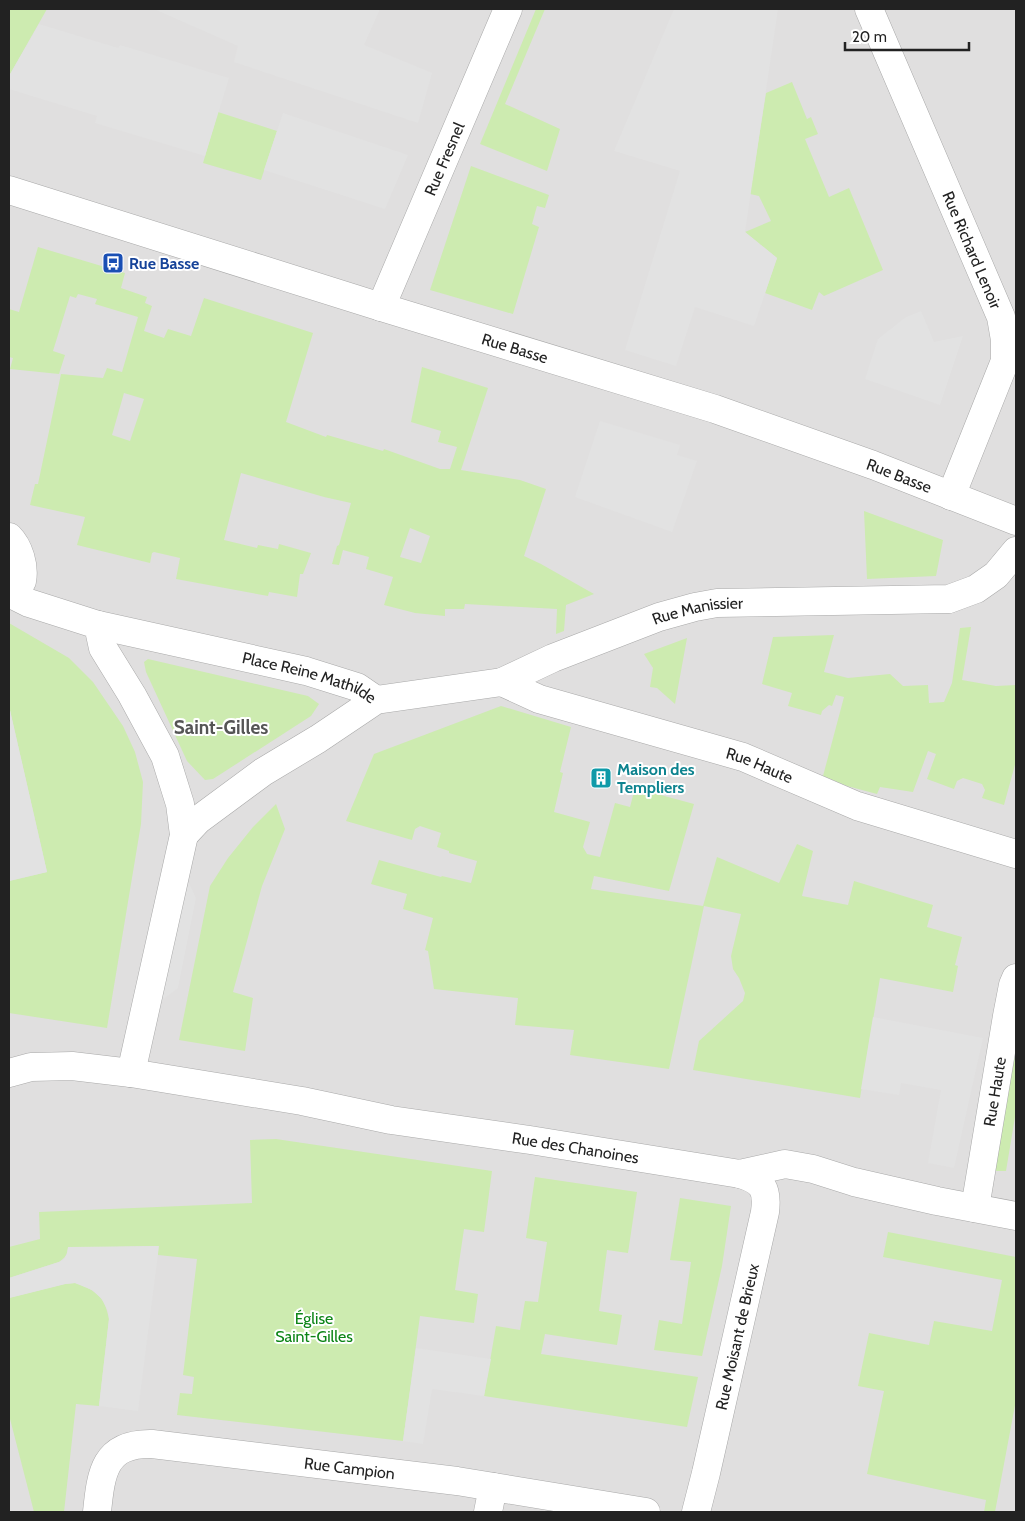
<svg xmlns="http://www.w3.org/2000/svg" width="1025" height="1521" viewBox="0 0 1025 1521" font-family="Cabin,sans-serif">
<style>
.residential{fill:#e0dfdf}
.grass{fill:#cdebb0;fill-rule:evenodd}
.parking{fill:#e2e2e2}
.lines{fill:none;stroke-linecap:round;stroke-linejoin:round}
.minor-casing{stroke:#a9a9a9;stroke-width:29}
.minor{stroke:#fff;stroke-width:28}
.labels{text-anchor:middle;stroke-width:4;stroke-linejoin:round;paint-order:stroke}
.street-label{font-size:16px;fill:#222;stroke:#fff}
.transit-label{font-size:16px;font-weight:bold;fill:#164399;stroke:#fff;text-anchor:start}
.culture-label{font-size:16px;font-weight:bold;fill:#0d838f;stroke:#fff;text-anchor:start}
.park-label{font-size:16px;fill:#0c8416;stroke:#fff}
.quarter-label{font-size:19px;font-weight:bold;fill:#555;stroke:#fff}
</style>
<rect width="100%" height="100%" fill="#f2efe9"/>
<!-- residential -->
<path class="residential" d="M 9,9 L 1016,9 L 1016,1512 L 9,1512 Z"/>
<!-- grass -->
<path class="grass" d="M 9,9 L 47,9 L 9,76 Z
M 536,9 L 545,9 L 505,104 L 560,129 L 547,171 L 480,144 Z
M 792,82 L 807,119 L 811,117 L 818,134 L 805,139 L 829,197 L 849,188 L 883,270 L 824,296 L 819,292 L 812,310 L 765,293 L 777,258 L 745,232 L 771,221 L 759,196 L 750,194 L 766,93 Z
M 218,112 L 277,131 L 261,180 L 203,163 Z
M 471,166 L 549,195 L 545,208 L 537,206 L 532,224 L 539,227 L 513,314 L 430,290 Z
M 38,247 L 125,273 L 121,288 L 147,297 L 145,303 L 152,306 L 144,331 L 164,338 L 168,329 L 191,336 L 204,298 L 313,333 L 286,422 L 326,437 L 327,435 L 383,451 L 384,449 L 440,469 L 450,469 L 457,447 L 438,442 L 441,431 L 411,422 L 422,367 L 488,388 L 461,470 L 520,480 L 546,489 L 524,556 L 541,564 L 594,594 L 566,605 L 564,631 L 556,634 L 557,609 L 465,604 L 464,609 L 445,609 L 445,616 L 415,613 L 384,605 L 393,577 L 366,569 L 369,557 L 343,550 L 339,565 L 332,564 L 337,546 L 339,545 L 351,503 L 324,497 L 241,473 L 224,540 L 257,548 L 258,545 L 278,549 L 279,544 L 311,553 L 303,574 L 300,574 L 297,597 L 269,592 L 268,596 L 176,579 L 180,558 L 154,552 L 152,553 L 150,563 L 77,545 L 85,517 L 30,505 L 35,484 L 38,484 L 61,374 L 103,378 L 107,368 L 122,372 L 138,317 L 95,304 L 97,299 L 78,294 L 76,298 L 70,296 L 53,351 L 65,355 L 59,374 L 10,369 L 13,358 L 9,357 L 9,309 L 19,312 ZM 124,393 L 144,399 L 130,441 L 112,435 ZM 410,528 L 430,536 L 421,563 L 400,557 Z
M 864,511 L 943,540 L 936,576 L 867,579 Z
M 9,623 L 69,658 L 93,682 L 123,726 L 135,752 L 143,782 L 141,824 L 107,1028 L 9,1013 L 9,881 L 47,872 L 9,706 Z
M 971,627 L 962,680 L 996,686 L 1016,685 L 1016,761 L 1004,805 L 982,798 L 985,790 L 982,784 L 963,778 L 957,781 L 954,789 L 927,779 L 936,754 L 928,751 L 913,792 L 880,787 L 877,794 L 847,786 L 823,776 L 844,697 L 836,695 L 832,706 L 829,705 L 822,711 L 821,715 L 788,706 L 792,693 L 762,684 L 773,637 L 834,635 L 824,672 L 848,678 L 890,674 L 903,686 L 928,685 L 929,703 L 944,702 L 952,683 L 960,628 Z
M 687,638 L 675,704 L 657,688 L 650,687 L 653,668 L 644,654 Z
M 148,659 L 308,696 L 319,704 L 311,716 L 213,779 L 205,780 L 187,761 L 146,672 L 144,662 Z
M 501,706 L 571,727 L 560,772 L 563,773 L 554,812 L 590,822 L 583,847 L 587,854 L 600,857 L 615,803 L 630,807 L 635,788 L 694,804 L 669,891 L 594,876 L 591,889 L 703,906 L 717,857 L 779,883 L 797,844 L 813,851 L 802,896 L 848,905 L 854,881 L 933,905 L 927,927 L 962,937 L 955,965 L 958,966 L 953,992 L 880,978 L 860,1098 L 693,1070 L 699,1041 L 743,1001 L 745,993 L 739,978 L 733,969 L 731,956 L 741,914 L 704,906 L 669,1069 L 570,1055 L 574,1030 L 515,1025 L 518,998 L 434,989 L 428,951 L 425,950 L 433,918 L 403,909 L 407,894 L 371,884 L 379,860 L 441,877 L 442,876 L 471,883 L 477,861 L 449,853 L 449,851 L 437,847 L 441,833 L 420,826 L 415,829 L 412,840 L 346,821 L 374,754 Z
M 276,804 L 285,829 L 262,886 L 233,992 L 253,998 L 245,1051 L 179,1040 L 210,886 L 228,858 L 253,827 Z
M 1016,1048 L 1016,1111 L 1006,1171 L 995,1171 Z
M 276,1139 L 492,1171 L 484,1232 L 464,1229 L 455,1290 L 478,1294 L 474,1323 L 420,1316 L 403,1441 L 177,1415 L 180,1393 L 192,1394 L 194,1377 L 183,1375 L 197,1259 L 158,1255 L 158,1246 L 68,1248 C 67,1255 65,1258 59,1262 L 9,1278 L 9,1247 L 40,1239 L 39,1212 L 252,1203 L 250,1140 Z
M 535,1177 L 637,1192 L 628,1253 L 607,1250 L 599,1311 L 622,1315 L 617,1345 L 545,1334 L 541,1354 L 698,1377 L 687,1427 L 484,1396 L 496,1326 L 520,1330 L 525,1301 L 538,1302 L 547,1242 L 526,1238 Z
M 680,1198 L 731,1206 L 722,1266 L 702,1356 L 654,1350 L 659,1320 L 682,1324 L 691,1262 L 670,1260 Z
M 888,1232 L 1016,1257 L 1016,1400 L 995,1512 L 984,1512 L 986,1500 L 867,1474 L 884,1391 L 858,1386 L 869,1333 L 929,1345 L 934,1321 L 992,1331 L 1002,1280 L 883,1257 Z
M 75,1283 C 96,1290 105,1297 109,1319 L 99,1406 L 76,1404 L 64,1512 L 34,1512 L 9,1415 L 9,1298 L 65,1284 Z"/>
<!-- parking -->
<path class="parking" d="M 154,9 L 380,9 L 364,45 L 432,73 L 418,123 L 234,62 L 238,46 Z
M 674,9 L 778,9 L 745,232 L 777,258 L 754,326 L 695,307 L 676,366 L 625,350 L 680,171 L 614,151 Z
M 39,24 L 118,48 L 120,45 L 229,78 L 205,156 L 95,123 L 97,116 L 9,89 L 9,76 Z
M 283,113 L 408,155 L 385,209 L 264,170 Z
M 921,311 L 934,342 L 963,336 L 940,405 L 865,379 L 878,339 L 906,317 Z
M 600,421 L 680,445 L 677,455 L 697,461 L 672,532 L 575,497 Z
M 9,706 L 47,872 L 9,881 Z
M 189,883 L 196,898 L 178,988 L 162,1000 L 183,895 Z
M 873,1017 L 983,1038 L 954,1168 L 928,1163 L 941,1090 L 901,1083 L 899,1095 L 861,1089 Z
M 159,1246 L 138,1411 L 99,1406 L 109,1319 L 108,1311 L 102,1299 L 92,1290 L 75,1283 L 65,1284 L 9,1298 L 9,1278 L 59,1262 L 64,1259 L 67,1254 L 68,1247 Z
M 416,1348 L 491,1359 L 484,1396 L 432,1389 L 423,1444 L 403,1441 Z"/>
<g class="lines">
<!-- minor casing -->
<g class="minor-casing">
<g id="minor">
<path id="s1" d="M 869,9 L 1001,317 L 1005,340 L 1005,361 L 951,496"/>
<path id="s2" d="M 9,190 L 381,307 L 715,409 L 873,465 L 1016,521"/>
<path id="s3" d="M 381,307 L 508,9"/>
<path d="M 9,537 C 19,547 25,566 22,581"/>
<path d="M 9,593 L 29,603 L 98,625 L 103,648 L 132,695 L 165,756 L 180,804 L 184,835 L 131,1073"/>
<path id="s4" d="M 98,625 L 306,671 L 357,687 L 376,700"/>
<path id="s5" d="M 502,682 L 539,699 L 743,757 L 857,806 L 1016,854"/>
<path id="s6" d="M 184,835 L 198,820 L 263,772 L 318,739 L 376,700 L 502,682 L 553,658 L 659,617 L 695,607 L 717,603 L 949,599 L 976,589 L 996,575 L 1016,551"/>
<path id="s7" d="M 9,1073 L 31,1067 L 72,1066 L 131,1073 L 302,1101 L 391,1120 L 530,1140 L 740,1174 L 785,1164 L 813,1169 L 854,1182 L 937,1201 L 1016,1216"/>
<path id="s8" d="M 975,1208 L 1007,1016 L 1013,985 L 1016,978"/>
<path id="s9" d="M 97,1512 C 101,1473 104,1443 152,1444 L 457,1481 L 646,1512"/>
<path d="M 488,1512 L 493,1487"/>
<path id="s10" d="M 696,1512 L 706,1473 L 765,1212 C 768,1189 763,1181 740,1174"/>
</g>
</g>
<!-- minor -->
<use href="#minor" class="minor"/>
</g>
<!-- icons -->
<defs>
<g id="bus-square" transform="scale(1.125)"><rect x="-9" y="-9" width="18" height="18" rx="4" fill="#1a4fb4" stroke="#fff"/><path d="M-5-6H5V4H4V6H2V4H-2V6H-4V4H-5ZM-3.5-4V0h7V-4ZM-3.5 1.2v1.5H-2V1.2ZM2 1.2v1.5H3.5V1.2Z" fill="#fff"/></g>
<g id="building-square" transform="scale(1.125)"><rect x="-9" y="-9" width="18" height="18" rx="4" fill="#0f9aa8" stroke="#fff"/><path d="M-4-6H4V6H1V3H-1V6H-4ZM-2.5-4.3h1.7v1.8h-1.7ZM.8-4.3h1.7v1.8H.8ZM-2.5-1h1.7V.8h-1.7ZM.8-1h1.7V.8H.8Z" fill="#fff"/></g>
</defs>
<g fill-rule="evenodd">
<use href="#bus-square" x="113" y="263"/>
<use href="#building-square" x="601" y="778"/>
</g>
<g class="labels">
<!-- street labels -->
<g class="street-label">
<text dy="6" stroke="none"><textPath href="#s3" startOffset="161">Rue Fresnel</textPath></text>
<text dy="6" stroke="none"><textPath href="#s1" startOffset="262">Rue Richard Lenoir</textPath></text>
<text dy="6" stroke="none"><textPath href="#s2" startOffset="530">Rue Basse</textPath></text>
<text dy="6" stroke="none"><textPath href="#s2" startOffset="935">Rue Basse</textPath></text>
<text dy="6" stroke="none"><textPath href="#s6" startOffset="572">Rue Manissier</textPath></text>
<text dy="6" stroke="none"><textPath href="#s4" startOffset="218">Place Reine Mathilde</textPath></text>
<text dy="6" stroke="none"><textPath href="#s5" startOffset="271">Rue Haute</textPath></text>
<text dy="6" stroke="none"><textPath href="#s8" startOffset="118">Rue Haute</textPath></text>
<text dy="6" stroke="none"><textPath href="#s7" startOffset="574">Rue des Chanoines</textPath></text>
<text dy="6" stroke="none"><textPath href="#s10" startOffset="180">Rue Moisant de Brieux</textPath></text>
<text dy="6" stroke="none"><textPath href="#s9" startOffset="300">Rue Campion</textPath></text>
</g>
<!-- transit labels -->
<g class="transit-label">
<text x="129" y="269">Rue Basse</text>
</g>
<!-- culture labels -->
<g class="culture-label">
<text x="617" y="775">Maison des<tspan x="617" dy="18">Templiers</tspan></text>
</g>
<!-- park labels -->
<g class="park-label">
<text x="314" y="1324">Église<tspan x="314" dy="18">Saint-Gilles</tspan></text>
</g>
<!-- quarter labels -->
<g class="quarter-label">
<text x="221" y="734">Saint-Gilles</text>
</g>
</g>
<!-- border -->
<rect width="1025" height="1521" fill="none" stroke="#222222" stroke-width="20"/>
<!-- scale -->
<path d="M845 42v8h124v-8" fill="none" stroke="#222222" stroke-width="2.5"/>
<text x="852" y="42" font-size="15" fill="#222222" stroke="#ffffff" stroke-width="4" paint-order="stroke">20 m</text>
</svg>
